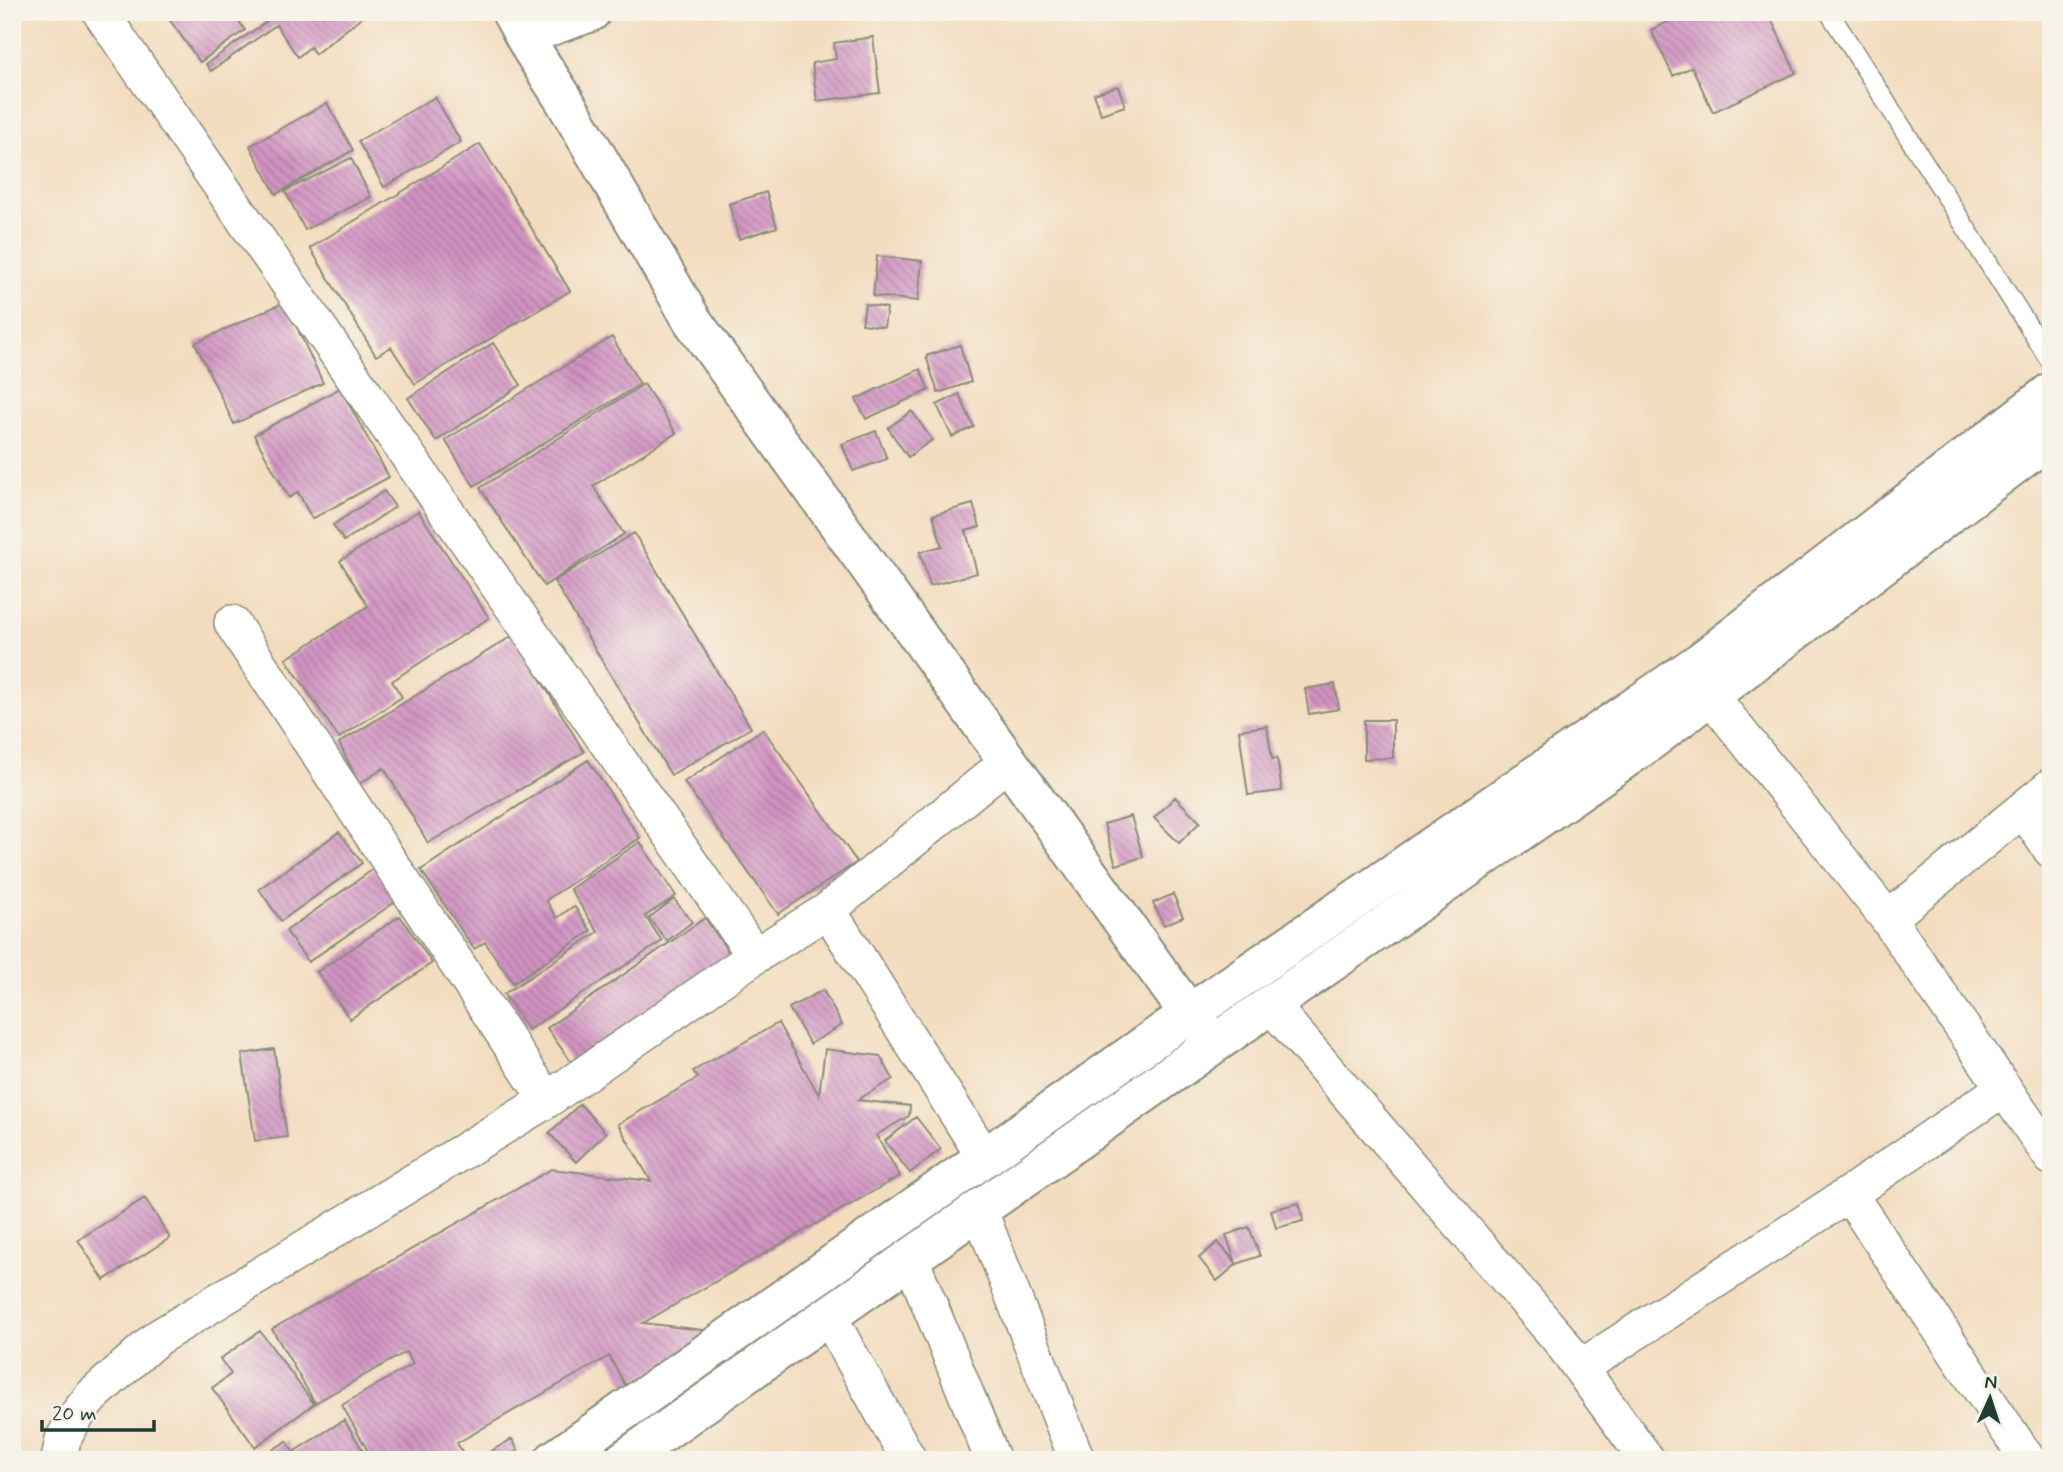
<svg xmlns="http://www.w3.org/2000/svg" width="2063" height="1472" viewBox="0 0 2063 1472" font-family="Mynerve,sans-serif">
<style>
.building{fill:url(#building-back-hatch)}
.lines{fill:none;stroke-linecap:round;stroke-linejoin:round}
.lane-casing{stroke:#898c79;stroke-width:21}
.street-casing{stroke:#898c79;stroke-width:38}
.secondary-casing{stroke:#898c79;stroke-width:42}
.lane{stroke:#fff;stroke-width:18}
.street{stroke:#fff;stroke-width:35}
.secondary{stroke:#fff;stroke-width:38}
</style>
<defs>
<pattern id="building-back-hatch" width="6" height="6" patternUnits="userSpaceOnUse" patternTransform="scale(1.75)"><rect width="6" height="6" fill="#d193c2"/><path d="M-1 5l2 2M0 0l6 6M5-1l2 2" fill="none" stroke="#a9799e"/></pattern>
</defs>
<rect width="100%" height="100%" fill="#f7f3e8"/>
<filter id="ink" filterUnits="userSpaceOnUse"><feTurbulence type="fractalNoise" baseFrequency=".0143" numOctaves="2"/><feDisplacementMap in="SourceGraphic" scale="14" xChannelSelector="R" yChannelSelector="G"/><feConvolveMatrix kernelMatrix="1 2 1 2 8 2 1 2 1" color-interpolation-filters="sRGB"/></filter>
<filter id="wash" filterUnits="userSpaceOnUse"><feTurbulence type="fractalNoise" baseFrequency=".00686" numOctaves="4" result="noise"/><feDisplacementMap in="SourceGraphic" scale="28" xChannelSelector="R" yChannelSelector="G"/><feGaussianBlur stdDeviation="1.57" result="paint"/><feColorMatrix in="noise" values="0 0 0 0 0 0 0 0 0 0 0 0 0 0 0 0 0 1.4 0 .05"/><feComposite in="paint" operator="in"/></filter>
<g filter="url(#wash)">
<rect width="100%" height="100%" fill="#f3dcbe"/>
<g id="blocks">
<!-- building -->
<path class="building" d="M 164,12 L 232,12 L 245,30 L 200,62 Z
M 280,12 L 369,12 L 315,54 L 310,47 L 298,57 L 276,25 L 211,71 L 206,64 Z
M 1689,12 L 1768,12 L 1796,73 L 1713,112 L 1692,67 L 1673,76 L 1651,30 Z
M 873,37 L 880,93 L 817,101 L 812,63 L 836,59 L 834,43 Z
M 1118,86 L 1125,106 L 1101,114 L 1094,94 Z
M 435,97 L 461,142 L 384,187 L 358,141 Z
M 327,103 L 353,150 L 276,194 L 250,146 Z
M 480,144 L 570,291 L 415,384 L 391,347 L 376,356 L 310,248 Z
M 351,158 L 371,197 L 305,230 L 285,191 Z
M 766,192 L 777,227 L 739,239 L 729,204 Z
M 877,256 L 922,261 L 918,301 L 873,296 Z
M 285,302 L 323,383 L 234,424 L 195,343 Z
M 865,304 L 887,308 L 884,327 L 862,324 Z
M 612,337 L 640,384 L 474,486 L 445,440 Z
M 493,343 L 521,385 L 436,441 L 408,398 Z
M 960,345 L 971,382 L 938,393 L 926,356 Z
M 920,369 L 929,390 L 866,419 L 856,399 Z
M 644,384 L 676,433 L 593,486 L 624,534 L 544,586 L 480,488 Z
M 340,388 L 389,477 L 312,519 L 298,492 L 289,498 L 254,435 Z
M 959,394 L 974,427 L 952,437 L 937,405 Z
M 912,411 L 932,440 L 908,457 L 888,428 Z
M 876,431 L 887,459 L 853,471 L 842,444 Z
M 384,491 L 395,507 L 344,541 L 333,525 Z
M 973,504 L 980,527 L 966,531 L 977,573 L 930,586 L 920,552 L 942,546 L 933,515 Z
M 418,511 L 489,618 L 392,681 L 402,697 L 339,738 L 286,659 L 368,606 L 340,561 Z
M 634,533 L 751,728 L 671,775 L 554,581 Z
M 514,635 L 584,752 L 428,843 L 384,768 L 359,784 L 339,743 Z
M 1335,684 L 1339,709 L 1309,714 L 1305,689 Z
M 1364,720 L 1393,720 L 1393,758 L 1364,759 Z
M 1267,726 L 1272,759 L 1277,758 L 1282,791 L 1248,795 L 1239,730 Z
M 763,729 L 857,862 L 778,914 L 684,782 Z
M 588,760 L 640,838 L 546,900 L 557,918 L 574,906 L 591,931 L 513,983 L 485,942 L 474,949 L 421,870 Z
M 1175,797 L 1200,822 L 1179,843 L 1154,818 Z
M 1131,816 L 1143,857 L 1116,865 L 1104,824 Z
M 339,832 L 362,863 L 281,921 L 259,889 Z
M 640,842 L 676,896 L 645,916 L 662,941 L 528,1030 L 504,994 L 598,932 L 570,889 Z
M 375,868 L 398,900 L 308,962 L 286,931 Z
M 1173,894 L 1183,917 L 1164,925 L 1153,903 Z
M 674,899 L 692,922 L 667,941 L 649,918 Z
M 400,916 L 432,963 L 350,1019 L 317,972 Z
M 705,918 L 732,957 L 574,1066 L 547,1028 Z
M 823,990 L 842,1025 L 810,1044 L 789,1008 Z
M 778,1023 L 819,1095 L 825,1049 L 880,1056 L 893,1079 L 857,1100 L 910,1106 L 909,1116 L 876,1135 L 900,1176 L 643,1323 L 719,1332 L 626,1386 L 609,1356 L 457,1443 L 467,1460 L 373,1460 L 342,1405 L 413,1364 L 406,1352 L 315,1403 L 272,1329 L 552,1169 L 651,1181 L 618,1124 L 698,1078 L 693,1071 Z
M 274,1049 L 287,1137 L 255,1141 L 242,1054 Z
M 580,1104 L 606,1133 L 576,1162 L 549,1133 Z
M 916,1117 L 941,1149 L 910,1173 L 885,1141 Z
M 145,1198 L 170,1238 L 104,1280 L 78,1240 Z
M 1299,1203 L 1303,1221 L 1276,1228 L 1271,1210 Z
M 1249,1227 L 1260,1256 L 1237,1264 L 1217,1281 L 1199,1258 L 1218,1242 L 1236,1263 L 1226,1235 Z
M 260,1331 L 314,1404 L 255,1447 L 212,1388 L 231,1374 L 220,1359 Z
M 344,1420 L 369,1460 L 256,1460 L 287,1441 L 293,1452 Z
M 512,1439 L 518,1450 L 501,1460 L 476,1460 Z"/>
</g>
</g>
<g filter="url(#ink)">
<use href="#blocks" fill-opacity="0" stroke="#898c79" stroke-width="2"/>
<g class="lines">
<!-- lane casing -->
<g class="lane-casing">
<path id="lane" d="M 1829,12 L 2051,362"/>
</g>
<!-- street casing -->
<g class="street-casing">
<path id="street" d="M 100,12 L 755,956
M 232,623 L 547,1100
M 1695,671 L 1710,695 L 1888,919 L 2051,1157
M 2023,809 L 2051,850
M 828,910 L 985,1158
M 1888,919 L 2051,786
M 1271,1005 L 1559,1339 L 1647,1460
M 2004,1088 L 1849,1194 L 2028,1460
M 979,1209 L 1077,1460
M 910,1257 L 993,1460
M 828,1315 L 909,1460
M 1580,1368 L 1849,1194
M 59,1460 L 63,1439 L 77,1415 L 92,1396 L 157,1338 L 547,1100 L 755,956 L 828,910 L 1009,761"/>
</g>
<!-- secondary casing -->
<g class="secondary-casing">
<path id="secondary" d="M 511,12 L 532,50 L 563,98 L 692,320 L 1189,1014 L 1206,1034
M 525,35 L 591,12
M 554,1460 L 1189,1014 L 1700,662 L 2051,392
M 624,1460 L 1214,1044 L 1645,745 L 2051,437"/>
</g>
<!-- lane -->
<use href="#lane" class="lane"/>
<!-- street -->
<use href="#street" class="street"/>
<!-- secondary -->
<use href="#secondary" class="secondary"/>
</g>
</g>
<!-- margin -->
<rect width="2063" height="1472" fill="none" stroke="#f7f3e8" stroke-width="42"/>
<!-- north arrow -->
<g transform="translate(1990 1398) rotate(3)" stroke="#f7f3e8" stroke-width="5" paint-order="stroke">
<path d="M0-5L12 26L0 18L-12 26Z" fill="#1f3d34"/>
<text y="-10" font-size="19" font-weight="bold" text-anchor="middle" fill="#1f3d34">N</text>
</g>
<!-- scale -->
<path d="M42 1420v10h112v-10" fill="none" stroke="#1f3d34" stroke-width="3.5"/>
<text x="52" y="1420" font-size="21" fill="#1f3d34" stroke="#f7f3e8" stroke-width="5" paint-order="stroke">20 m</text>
</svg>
